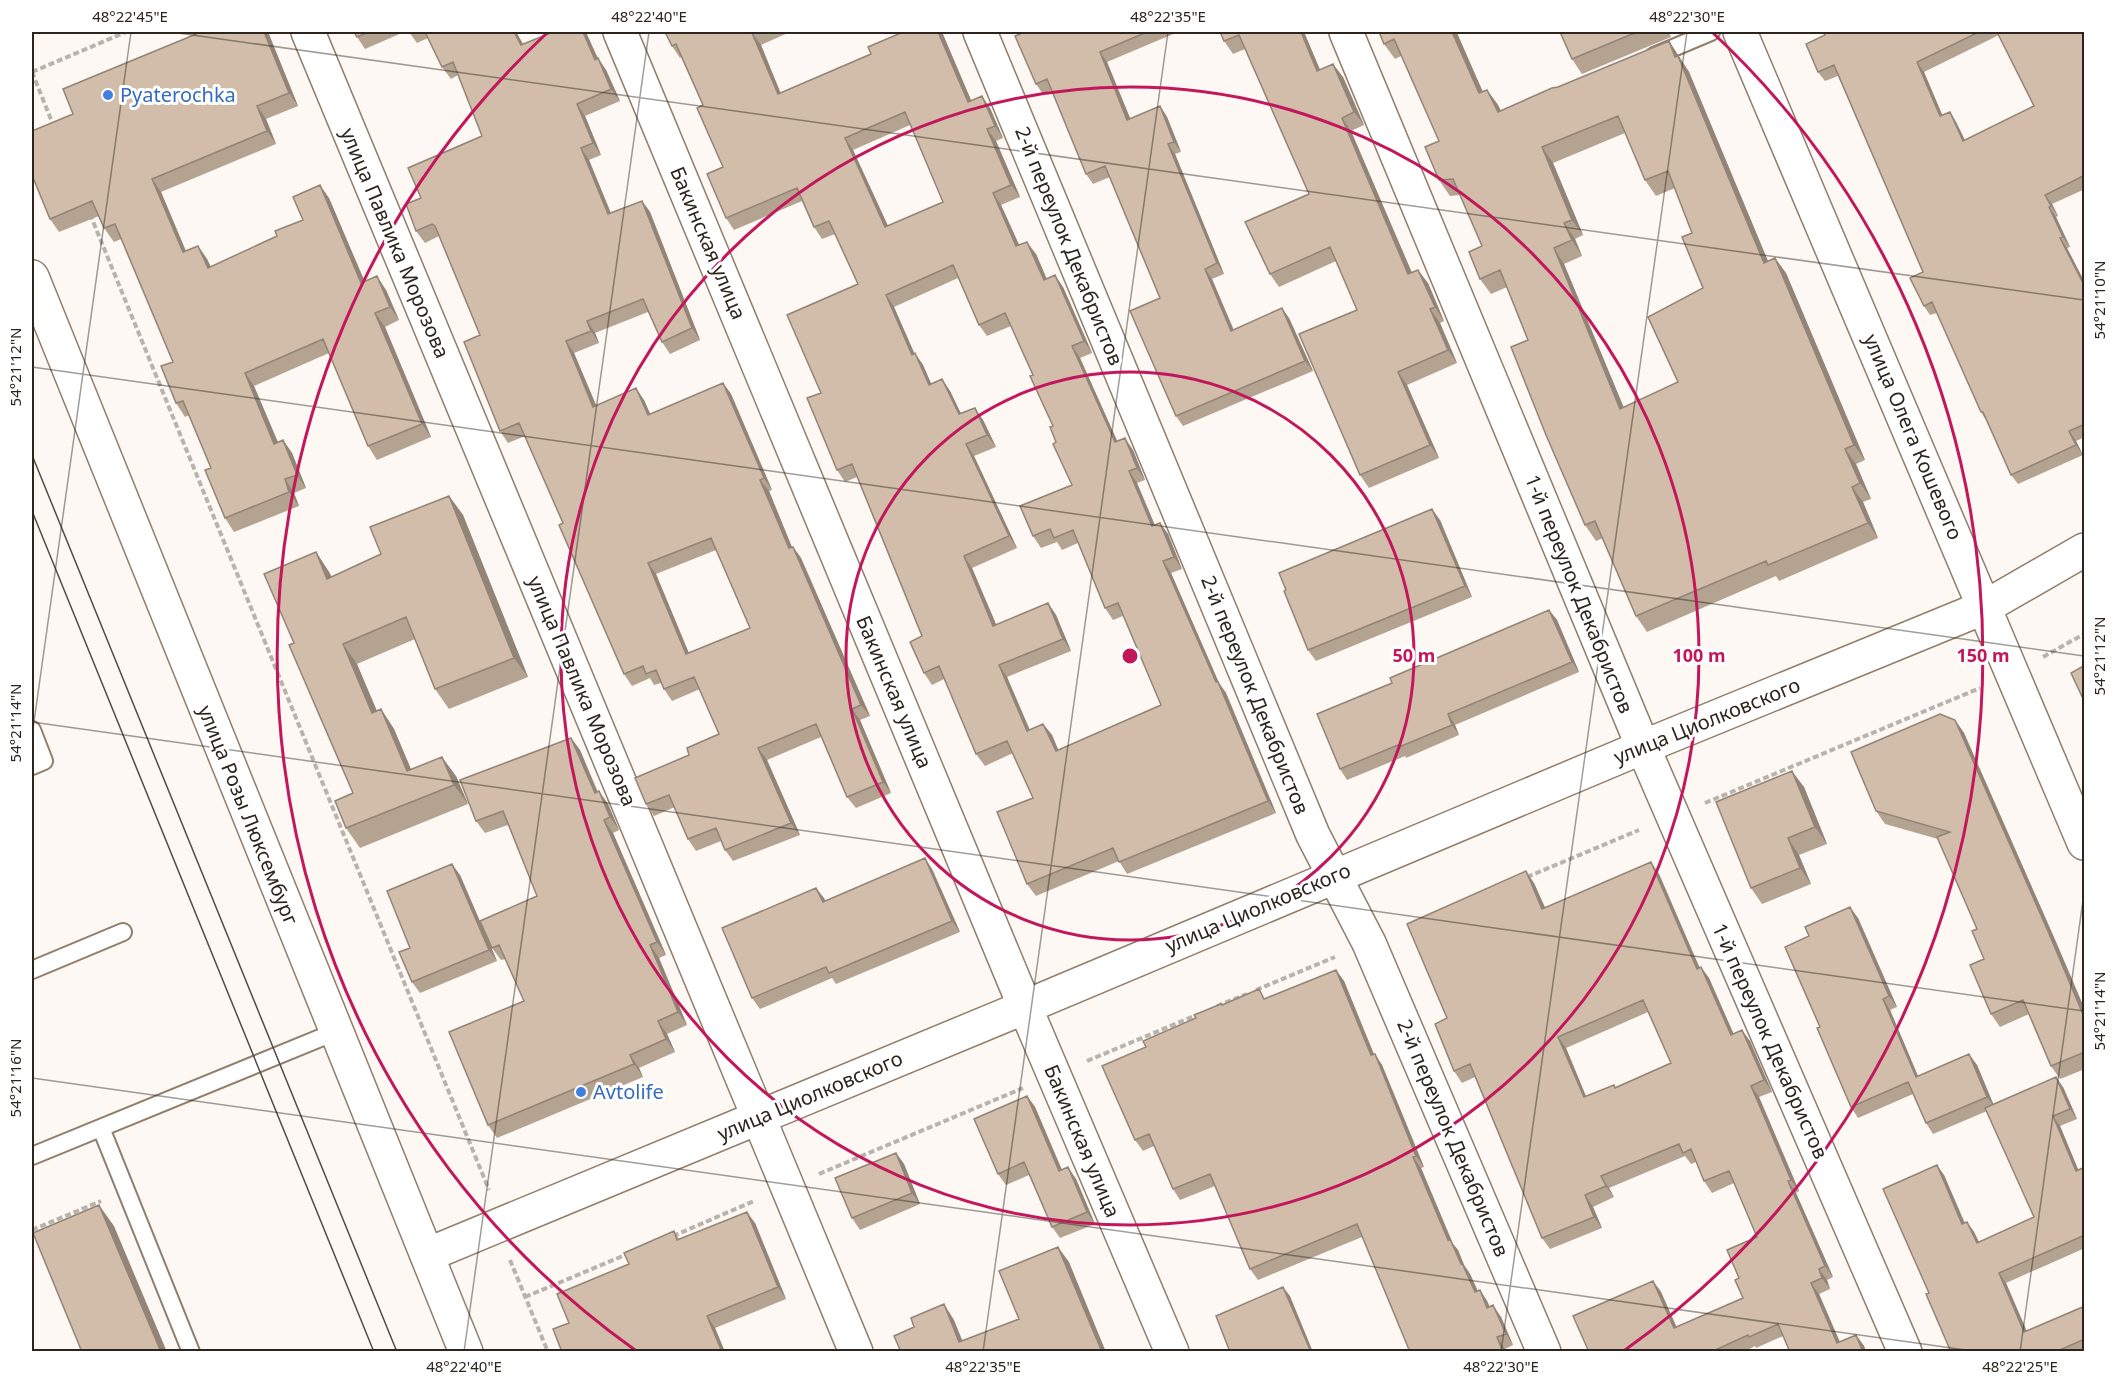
<svg xmlns="http://www.w3.org/2000/svg" width="2116" height="1383" viewBox="0 0 2116 1383" font-family="'Noto Sans',sans-serif">
<style>
.lines{fill:none;stroke-linecap:round;stroke-linejoin:round}
.lane-casing{stroke:#917e6b;stroke-width:20}
.street-casing{stroke:#917e6b;stroke-width:36}
.secondary-casing{stroke:#917e6b;stroke-width:36}
.path{stroke:#b9b3ae;stroke-width:4;stroke-dasharray:6 3;stroke-linecap:butt}
.lane{stroke:#fff;stroke-width:16}
.street{stroke:#fff;stroke-width:33}
.secondary{stroke:#fff;stroke-width:33}
.tram{stroke:#534c45;stroke-width:1.5}
.wall{fill:#b4a391;fill-rule:evenodd}
.shaded-wall{fill:#928476}
.building{fill:#d1bda9;stroke:#928476;stroke-width:1.5;fill-rule:evenodd}
.ticks{fill:none;stroke:#2d251d;stroke-width:1.5;stroke-opacity:0.45}
.ring{fill:none;stroke:#c2185b;stroke-width:3}
.shop-dot{fill:#3f7fe0;stroke:#fff;stroke-width:2}
.labels{text-anchor:middle;stroke-width:6;stroke-linejoin:round;paint-order:stroke}
.shop-label{font-size:20px;fill:#366cbe;stroke:#fff;text-anchor:start}
.street-label{font-size:20px;fill:#2d251d;stroke:#fff}
.centre{fill:#c2185b;stroke:#fff;stroke-width:3}
.ring-label{font-size:18px;text-anchor:middle;font-weight:bold;fill:#c2185b;stroke:#fff;stroke-width:6;stroke-linejoin:round;paint-order:stroke}
.neatline{fill:none;stroke:#2d251d;stroke-width:2}
.ticks-label{font-size:15px;text-anchor:middle;fill:#2d251d}
</style>
<rect width="100%" height="100%" fill="#fdf8f4"/>
<g class="lines">
<!-- lane casing -->
<g class="lane-casing">
<path id="lane" d="M 1654,56 L 1711,32
M 32,730 L 44,761 L 32,766
M 32,970 L 123,932
M 101,1128 L 191,1352
M 32,1156 L 335,1032"/>
</g>
<!-- street casing -->
<g class="street-casing">
<path id="street" d="M 308,32 L 856,1352
M 620,32 L 1025,1007 L 1172,1352
M 980,32 L 1313,835 L 1369,943 L 1544,1352
M 1346,32 L 1643,747 L 1905,1352
M 1740,32 L 2084,843
M 427,1255 L 1025,1007 L 1643,747 L 1985,607 L 2084,550"/>
</g>
<!-- secondary casing -->
<g class="secondary-casing">
<path id="secondary" d="M 32,277 L 466,1352"/>
</g>
<!-- path -->
<path class="path" d="M 32,72 L 54,127
M 32,72 L 126,32
M 90,214 L 489,1190
M 2043,657 L 2084,634
M 1705,803 L 1980,688
M 1527,877 L 1639,830
M 1256,990 L 1335,957
M 1217,1006 L 1247,994
M 1087,1061 L 1199,1014
M 819,1174 L 1023,1088
M 32,1230 L 101,1201
M 673,1236 L 754,1201
M 510,1260 L 548,1352
M 525,1297 L 630,1253"/>
<!-- lane -->
<use href="#lane" class="lane"/>
<!-- street -->
<use href="#street" class="street"/>
<!-- secondary -->
<use href="#secondary" class="secondary"/>
<!-- tram -->
<path class="tram" d="M 32,455 L 397,1352
M 32,511 L 374,1352"/>
</g>
<!-- wall -->
<path class="wall" d="M 201,32 L 268,32 L 298,106 L 266,119 L 276,144 L 161,192 L 186,251 L 198,246 L 207,259 L 211,267 L 277,236 L 303,220 L 329,198 L 364,282 L 386,290 L 399,320 L 385,327 L 431,437 L 377,460 L 368,446 L 329,353 L 254,386 L 278,442 L 283,440 L 292,453 L 306,488 L 294,493 L 299,506 L 234,532 L 225,518 L 211,468 L 189,415 L 185,417 L 176,403 L 173,362 L 121,239 L 114,242 L 104,228 L 99,216 L 59,232 L 50,219 L 73,114 Z
M 354,32 L 404,32 L 365,49 L 357,37 Z
M 409,32 L 516,32 L 523,44 L 586,33 L 598,58 L 606,70 L 620,101 L 585,116 L 601,155 L 589,160 L 611,213 L 642,201 L 650,212 L 700,340 L 670,354 L 662,342 L 648,312 L 595,333 L 599,343 L 574,353 L 596,406 L 644,400 L 650,414 L 723,383 L 731,394 L 772,490 L 769,491 L 792,547 L 793,547 L 801,558 L 870,716 L 860,720 L 891,793 L 856,808 L 847,797 L 821,737 L 767,760 L 800,835 L 733,861 L 725,850 L 721,841 L 696,851 L 688,839 L 675,807 L 654,816 L 646,804 L 689,755 L 719,734 L 700,689 L 672,701 L 664,689 L 661,683 L 654,685 L 650,678 L 632,686 L 624,674 L 563,523 L 525,436 L 508,443 L 500,431 L 480,335 L 439,236 L 425,243 L 416,231 L 421,198 L 482,136 L 458,75 L 451,79 L 442,67 L 428,38 L 417,43 ZM 716,550 L 750,628 L 689,653 L 656,574 Z
M 665,32 L 790,32 L 761,45 L 780,93 L 871,54 L 903,32 L 942,32 L 971,101 L 990,108 L 1003,138 L 996,141 L 1020,197 L 1001,205 L 1019,245 L 1036,254 L 1047,279 L 1063,287 L 1092,353 L 1080,358 L 1117,441 L 1133,450 L 1145,480 L 1137,483 L 1155,525 L 1160,523 L 1168,534 L 1182,569 L 1171,573 L 1219,683 L 1226,693 L 1276,813 L 1127,874 L 1119,861 L 1036,896 L 1027,884 L 1033,798 L 1013,753 L 985,766 L 976,754 L 944,679 L 932,685 L 924,673 L 922,636 L 857,477 L 845,482 L 837,470 L 821,393 L 858,284 L 835,234 L 822,239 L 814,227 L 802,201 L 734,230 L 726,218 L 723,167 L 703,105 L 681,57 L 680,58 L 672,46 ZM 910,125 L 943,202 L 888,226 L 853,150 ZM 958,278 L 979,325 L 987,336 L 1011,326 L 1033,375 L 1053,426 L 1056,442 L 1072,485 L 1033,536 L 1041,548 L 1057,542 L 1062,550 L 1078,543 L 1105,608 L 1113,620 L 1123,616 L 1161,705 L 1058,750 L 1052,735 L 1043,724 L 1030,730 L 1007,677 L 1071,651 L 1056,615 L 1048,603 L 996,625 L 972,568 L 1017,548 L 974,456 L 996,447 L 983,420 L 975,408 L 961,414 L 950,391 L 942,379 L 931,384 L 923,365 L 914,353 L 894,307 Z
M 1025,32 L 1178,32 L 1107,62 L 1130,119 L 1160,106 L 1167,117 L 1181,152 L 1175,154 L 1224,274 L 1212,279 L 1234,330 L 1289,318 L 1313,371 L 1183,426 L 1176,416 L 1160,298 L 1110,177 L 1093,184 L 1086,174 L 1052,90 L 1043,94 L 1036,84 Z
M 1220,32 L 1304,32 L 1320,70 L 1343,77 L 1364,125 L 1351,131 L 1412,273 L 1428,283 L 1444,321 L 1440,323 L 1457,363 L 1407,385 L 1439,458 L 1369,488 L 1360,475 L 1357,310 L 1336,261 L 1279,287 L 1270,274 L 1309,194 L 1245,49 L 1233,54 L 1224,41 Z
M 1379,32 L 1461,32 L 1457,33 L 1482,91 L 1487,90 L 1498,105 L 1501,111 L 1669,41 L 1689,72 L 1768,261 L 1786,273 L 1865,460 L 1856,464 L 1871,499 L 1863,502 L 1878,538 L 1779,581 L 1776,576 L 1647,632 L 1636,616 L 1603,538 L 1596,541 L 1585,525 L 1528,340 L 1507,287 L 1491,294 L 1480,279 L 1482,246 L 1460,195 L 1450,196 L 1439,180 L 1439,141 L 1401,56 L 1395,59 L 1384,44 ZM 1625,133 L 1645,180 L 1656,196 L 1675,188 L 1692,233 L 1703,288 L 1678,382 L 1624,408 L 1564,264 L 1582,256 L 1575,239 L 1583,235 L 1553,163 Z
M 1560,32 L 1669,32 L 1671,37 L 1582,74 L 1572,59 Z
M 1823,32 L 2085,32 L 2085,189 L 2052,204 L 2058,216 L 2056,217 L 2070,247 L 2067,248 L 2085,283 L 2085,437 L 2076,441 L 2083,455 L 2018,484 L 2011,475 L 1986,420 L 1981,412 L 1937,313 L 1930,315 L 1924,306 L 1923,272 L 1838,76 L 1825,81 L 1818,72 L 1825,35 ZM 1999,35 L 2034,106 L 1965,140 L 1956,122 L 1950,112 L 1942,115 L 1924,72 Z
M 449,496 L 463,515 L 528,677 L 449,709 L 435,689 L 415,639 L 357,664 L 376,711 L 381,709 L 394,729 L 411,769 L 456,776 L 468,804 L 360,848 L 346,828 L 353,793 L 294,643 L 316,552 L 329,572 L 332,577 L 381,554 Z
M 1440,520 L 1472,597 L 1316,661 L 1308,650 Z
M 1549,610 L 1557,620 L 1579,672 L 1455,725 L 1459,735 L 1406,758 L 1405,756 L 1347,780 L 1340,769 L 1392,683 Z
M 1955,720 L 1964,733 L 2056,942 L 2085,1010 L 2085,1069 L 2060,1079 L 2051,1066 L 2029,1014 L 2000,1027 L 1991,1014 L 1984,959 L 1977,929 L 1938,839 L 1885,824 L 1876,811 Z
M 571,738 L 580,750 L 598,792 L 608,804 L 619,830 L 613,833 L 666,955 L 659,958 L 687,1025 L 667,1034 L 675,1052 L 639,1068 L 643,1077 L 497,1138 L 488,1125 L 524,1001 L 505,959 L 501,960 L 492,948 L 537,896 L 508,825 L 485,833 L 476,821 Z
M 1804,787 L 1827,844 L 1799,855 L 1811,884 L 1762,904 L 1751,888 Z
M 932,869 L 960,932 L 836,984 L 832,978 L 760,1009 L 752,998 L 824,898 L 825,901 Z
M 1659,874 L 1699,968 L 1709,978 L 1733,1034 L 1750,1041 L 1772,1092 L 1759,1097 L 1799,1191 L 1796,1193 L 1833,1277 L 1827,1280 L 1830,1289 L 1819,1294 L 1840,1342 L 1856,1335 L 1864,1346 L 1866,1352 L 1790,1352 L 1783,1336 L 1756,1348 L 1755,1346 L 1744,1352 L 1589,1352 L 1653,1281 L 1661,1292 L 1676,1327 L 1743,1298 L 1739,1278 L 1757,1237 L 1734,1183 L 1712,1193 L 1704,1181 L 1696,1162 L 1691,1164 L 1685,1156 L 1609,1188 L 1614,1197 L 1593,1207 L 1602,1228 L 1550,1249 L 1542,1238 L 1475,1077 L 1462,1083 L 1454,1071 L 1447,1018 L 1534,883 L 1545,907 ZM 1648,1012 L 1671,1063 L 1615,1087 L 1586,1096 L 1566,1048 Z
M 460,875 L 497,961 L 420,993 L 412,982 L 410,948 Z
M 1858,918 L 1897,1007 L 1890,1010 L 1918,1076 L 1977,1065 L 1993,1104 L 2063,1087 L 2077,1119 L 2060,1126 L 2078,1170 L 2085,1167 L 2085,1248 L 2006,1283 L 2027,1331 L 2085,1306 L 2085,1352 L 1951,1352 L 1929,1293 L 1944,1175 L 1965,1223 L 1967,1222 L 1974,1232 L 1979,1242 L 2034,1217 L 1987,1111 L 1933,1134 L 1926,1123 L 1913,1094 L 1858,1118 L 1851,1107 Z
M 1336,970 L 1344,981 L 1374,1054 L 1382,1065 L 1424,1167 L 1421,1168 L 1453,1244 L 1458,1250 L 1464,1265 L 1470,1274 L 1478,1291 L 1480,1290 L 1487,1301 L 1490,1307 L 1501,1317 L 1513,1345 L 1505,1349 L 1362,1237 L 1258,1280 L 1250,1269 L 1215,1186 L 1180,1200 L 1173,1189 L 1154,1146 L 1143,1151 L 1135,1140 L 1146,1047 L 1196,1018 L 1222,1005 L 1266,998 Z
M 1027,1096 L 1035,1107 L 1062,1170 L 1076,1179 L 1095,1224 L 1060,1238 L 1052,1227 L 1029,1175 L 1006,1185 L 998,1174 Z
M 896,1153 L 904,1164 L 920,1204 L 860,1230 L 852,1218 Z
M 755,1223 L 786,1299 L 715,1328 L 725,1352 L 562,1352 L 569,1323 L 629,1264 L 674,1231 L 679,1239 Z"/>
<!-- shaded-wall -->
<path class="shaded-wall" d="M 264,32 L 268,32 L 298,106 L 289,93 Z
M 514,32 L 516,32 L 530,56 L 521,45 Z
M 583,32 L 586,32 L 603,71 L 595,60 Z
M 938,32 L 942,32 L 977,114 L 968,102 Z
M 1301,32 L 1304,32 L 1326,84 L 1317,71 Z
M 1452,32 L 1455,32 L 1457,33 L 1490,108 L 1479,93 Z
M 752,33 L 761,45 L 786,106 L 778,94 Z
M 1669,41 L 1689,72 L 1775,278 L 1764,263 Z
M 1100,52 L 1107,62 L 1135,130 L 1127,120 Z
M 598,58 L 606,70 L 620,101 L 611,89 Z
M 1917,62 L 1924,72 L 1947,126 L 1940,116 Z
M 1333,64 L 1343,77 L 1364,125 L 1354,112 Z
M 1487,90 L 1498,105 L 1509,128 L 1498,112 Z
M 982,96 L 990,108 L 1003,138 L 995,126 Z
M 577,104 L 585,116 L 601,155 L 593,143 Z
M 257,106 L 266,119 L 276,144 L 267,131 Z
M 1160,106 L 1167,117 L 1181,152 L 1174,142 Z
M 1950,112 L 1956,122 L 1970,151 L 1963,141 Z
M 1342,118 L 1351,131 L 1418,287 L 1408,274 Z
M 987,129 L 996,141 L 1020,197 L 1011,185 Z
M 845,138 L 853,150 L 894,239 L 885,227 Z
M 1168,144 L 1175,154 L 1224,274 L 1217,263 Z
M 1542,147 L 1553,163 L 1583,235 L 1572,220 Z
M 581,148 L 589,160 L 616,226 L 608,214 Z
M 152,179 L 161,192 L 192,266 L 183,252 Z
M 320,185 L 329,198 L 371,296 L 361,283 Z
M 993,193 L 1001,205 L 1025,258 L 1016,246 Z
M 2045,195 L 2052,204 L 2058,216 L 2051,206 Z
M 642,201 L 650,212 L 700,340 L 692,328 Z
M 2049,207 L 2056,217 L 2070,247 L 2063,237 Z
M 1564,223 L 1575,239 L 1582,256 L 1572,240 Z
M 2060,238 L 2067,248 L 2085,283 L 2085,287 Z
M 1027,242 L 1036,254 L 1052,292 L 1044,280 Z
M 198,246 L 207,259 L 217,281 L 208,268 Z
M 1554,248 L 1564,264 L 1631,425 L 1620,409 Z
M 1775,258 L 1786,273 L 1865,460 L 1854,445 Z
M 1205,269 L 1212,279 L 1238,341 L 1231,331 Z
M 1418,270 L 1428,283 L 1444,321 L 1435,307 Z
M 1055,275 L 1063,287 L 1092,353 L 1084,341 Z
M 377,276 L 386,290 L 399,320 L 390,307 Z
M 886,295 L 894,307 L 920,366 L 912,355 Z
M 1282,308 L 1289,318 L 1313,371 L 1305,361 Z
M 1430,309 L 1440,323 L 1457,363 L 1448,350 Z
M 375,313 L 385,327 L 431,437 L 422,424 Z
M 587,321 L 595,333 L 599,343 L 591,331 Z
M 566,341 L 574,353 L 602,419 L 593,407 Z
M 1072,346 L 1080,358 L 1123,454 L 1115,442 Z
M 915,353 L 923,365 L 937,397 L 929,385 Z
M 1398,372 L 1407,385 L 1439,458 L 1430,445 Z
M 245,373 L 254,386 L 284,457 L 274,444 Z
M 942,379 L 950,391 L 967,426 L 959,414 Z
M 723,383 L 731,394 L 772,490 L 764,478 Z
M 636,388 L 644,400 L 656,427 L 648,415 Z
M 975,408 L 983,420 L 996,447 L 987,435 Z
M 2069,431 L 2076,441 L 2083,455 L 2076,445 Z
M 1125,438 L 1133,450 L 1145,480 L 1137,468 Z
M 283,440 L 292,453 L 306,488 L 297,475 Z
M 966,444 L 974,456 L 1017,548 L 1009,536 Z
M 1845,449 L 1856,464 L 1871,499 L 1860,483 Z
M 1129,471 L 1137,483 L 1160,538 L 1152,526 Z
M 285,479 L 294,493 L 299,506 L 289,492 Z
M 760,480 L 769,491 L 797,560 L 789,548 Z
M 1852,487 L 1863,502 L 1878,538 L 1868,523 Z
M 449,496 L 463,515 L 528,677 L 514,658 Z
M 1432,509 L 1440,520 L 1472,597 L 1465,586 Z
M 1160,523 L 1168,534 L 1182,569 L 1174,557 Z
M 793,547 L 801,558 L 870,716 L 861,705 Z
M 316,552 L 329,572 L 341,598 L 327,579 Z
M 964,556 L 972,568 L 1002,638 L 993,626 Z
M 1163,561 L 1171,573 L 1219,683 L 1226,693 L 1276,813 L 1268,801 Z
M 648,563 L 656,574 L 694,666 L 686,654 Z
M 1048,603 L 1056,615 L 1071,651 L 1063,639 Z
M 1549,610 L 1557,620 L 1579,672 L 1572,662 Z
M 343,644 L 357,664 L 386,732 L 372,713 Z
M 999,665 L 1007,677 L 1035,743 L 1027,731 Z
M 381,709 L 394,729 L 420,791 L 407,771 Z
M 852,709 L 860,720 L 891,793 L 883,782 Z
M 1448,714 L 1455,725 L 1459,735 L 1452,725 Z
M 1955,720 L 1964,733 L 2056,942 L 2085,1010 L 2085,1019 Z
M 1043,724 L 1052,735 L 1064,763 L 1056,751 Z
M 571,738 L 580,750 L 603,806 L 595,793 Z
M 758,748 L 767,760 L 800,835 L 791,823 Z
M 442,757 L 456,776 L 468,804 L 454,785 Z
M 1792,771 L 1804,787 L 1827,844 L 1815,827 Z
M 599,791 L 608,804 L 619,830 L 610,817 Z
M 604,820 L 613,833 L 666,955 L 657,942 Z
M 1788,838 L 1799,855 L 1811,884 L 1800,868 Z
M 925,858 L 932,869 L 960,932 L 952,921 Z
M 1651,862 L 1659,874 L 1705,980 L 1697,969 Z
M 452,864 L 460,875 L 497,961 L 489,950 Z
M 1526,871 L 1534,883 L 1550,920 L 1542,909 Z
M 816,888 L 824,898 L 830,913 L 823,902 Z
M 1850,907 L 1858,918 L 1897,1007 L 1889,996 Z
M 650,945 L 659,958 L 687,1025 L 678,1012 Z
M 1701,967 L 1709,978 L 1739,1046 L 1731,1035 Z
M 1336,970 L 1344,981 L 1379,1067 L 1371,1055 Z
M 1883,999 L 1890,1010 L 1923,1088 L 1916,1077 Z
M 658,1021 L 667,1034 L 675,1052 L 666,1039 Z
M 1742,1030 L 1750,1041 L 1772,1092 L 1764,1080 Z
M 1558,1037 L 1566,1048 L 1591,1109 L 1584,1097 Z
M 1375,1054 L 1382,1065 L 1424,1167 L 1416,1156 Z
M 1969,1054 L 1977,1065 L 1995,1108 L 1987,1097 Z
M 630,1055 L 639,1068 L 643,1077 L 634,1064 Z
M 2056,1077 L 2063,1087 L 2077,1119 L 2070,1109 Z
M 1751,1086 L 1759,1097 L 1799,1191 L 1791,1180 Z
M 1027,1096 L 1035,1107 L 1067,1182 L 1059,1171 Z
M 2053,1116 L 2060,1126 L 2083,1181 L 2076,1171 Z
M 896,1153 L 904,1164 L 920,1204 L 912,1193 Z
M 1413,1157 L 1421,1168 L 1453,1244 L 1458,1250 L 1464,1265 L 1470,1274 L 1483,1303 L 1475,1292 L 1448,1240 Z
M 1937,1165 L 1944,1175 L 1969,1234 L 1962,1224 Z
M 1068,1167 L 1076,1179 L 1095,1224 L 1087,1212 Z
M 1601,1176 L 1609,1188 L 1614,1197 L 1606,1186 Z
M 1788,1181 L 1796,1193 L 1833,1277 L 1825,1266 Z
M 1585,1195 L 1593,1207 L 1602,1228 L 1594,1217 Z
M 99,1205 L 114,1226 L 167,1352 L 161,1352 Z
M 747,1212 L 755,1223 L 786,1299 L 778,1287 Z
M 1967,1222 L 1974,1232 L 1984,1253 L 1977,1243 Z
M 1058,1247 L 1069,1262 L 1106,1352 L 1102,1352 Z
M 1819,1269 L 1827,1280 L 1830,1289 L 1822,1278 Z
M 1999,1273 L 2006,1283 L 2031,1342 L 2024,1332 Z
M 1653,1281 L 1661,1292 L 1682,1339 L 1674,1328 Z
M 1811,1283 L 1819,1294 L 1844,1352 L 1837,1343 Z
M 1283,1287 L 1290,1296 L 1313,1352 L 1311,1352 Z
M 1480,1290 L 1487,1301 L 1495,1320 L 1487,1308 Z
M 944,1304 L 954,1320 L 967,1352 L 959,1342 Z
M 1493,1305 L 1501,1317 L 1513,1345 L 1506,1334 Z
M 707,1316 L 715,1328 L 725,1352 L 722,1352 Z
M 1856,1335 L 1864,1346 L 1866,1352 L 1863,1352 Z
M 1497,1337 L 1505,1349 L 1506,1352 L 1503,1352 Z"/>
<!-- building -->
<path class="building" d="M 201,32 L 264,32 L 289,93 L 257,106 L 267,131 L 152,179 L 183,252 L 198,246 L 208,268 L 277,236 L 275,231 L 303,220 L 293,197 L 320,185 L 361,283 L 377,276 L 390,307 L 375,313 L 422,424 L 368,446 L 323,339 L 245,373 L 274,444 L 283,440 L 297,475 L 285,479 L 289,492 L 225,518 L 205,470 L 211,468 L 183,401 L 176,403 L 161,366 L 173,362 L 115,224 L 104,228 L 92,201 L 50,219 L 32,175 L 32,131 L 73,114 L 63,89 Z
M 354,32 L 369,32 L 357,37 Z
M 425,32 L 514,32 L 521,45 L 553,32 L 583,32 L 595,60 L 598,58 L 611,89 L 577,104 L 593,143 L 581,148 L 608,214 L 642,201 L 692,328 L 662,342 L 643,299 L 587,321 L 591,331 L 566,341 L 593,407 L 636,388 L 648,415 L 723,383 L 764,478 L 760,480 L 789,548 L 793,547 L 861,705 L 852,709 L 883,782 L 847,797 L 816,724 L 758,748 L 791,823 L 725,850 L 716,828 L 688,839 L 669,795 L 646,804 L 635,778 L 689,755 L 687,748 L 719,734 L 694,677 L 664,689 L 656,670 L 646,674 L 643,666 L 624,674 L 559,525 L 563,523 L 519,423 L 500,431 L 464,342 L 480,335 L 435,226 L 432,224 L 416,231 L 406,204 L 421,198 L 408,168 L 482,136 L 453,62 L 442,67 ZM 711,538 L 750,628 L 686,654 L 648,563 Z
M 665,32 L 756,32 L 752,33 L 778,94 L 871,54 L 868,47 L 903,32 L 938,32 L 968,102 L 982,96 L 995,126 L 987,129 L 1011,185 L 993,193 L 1016,246 L 1027,242 L 1044,280 L 1055,275 L 1084,341 L 1072,346 L 1115,442 L 1125,438 L 1137,468 L 1129,471 L 1152,526 L 1160,523 L 1174,557 L 1163,561 L 1216,682 L 1218,682 L 1268,801 L 1119,862 L 1113,848 L 1027,884 L 997,812 L 1033,798 L 1007,741 L 976,754 L 939,666 L 924,673 L 910,642 L 922,636 L 852,464 L 837,470 L 807,398 L 821,393 L 787,315 L 858,284 L 829,221 L 814,227 L 797,188 L 726,218 L 707,174 L 723,167 L 697,108 L 703,105 L 676,44 L 672,46 ZM 905,112 L 943,202 L 885,227 L 845,138 ZM 953,265 L 979,325 L 1005,313 L 1033,375 L 1030,376 L 1053,426 L 1050,427 L 1056,442 L 1053,444 L 1072,485 L 1020,506 L 1033,536 L 1050,529 L 1054,538 L 1073,530 L 1105,608 L 1118,603 L 1161,705 L 1056,751 L 1043,724 L 1027,731 L 999,665 L 1063,639 L 1048,603 L 993,626 L 964,556 L 1009,536 L 966,444 L 987,435 L 975,408 L 959,414 L 942,379 L 929,385 L 915,353 L 912,355 L 886,295 Z
M 1025,32 L 1147,32 L 1100,52 L 1127,120 L 1160,106 L 1174,142 L 1168,144 L 1217,263 L 1205,269 L 1231,331 L 1282,308 L 1305,361 L 1176,416 L 1130,311 L 1160,298 L 1105,166 L 1086,174 L 1047,79 L 1036,84 L 1015,36 Z
M 1220,32 L 1301,32 L 1317,71 L 1333,64 L 1354,112 L 1342,118 L 1408,274 L 1418,270 L 1435,307 L 1430,309 L 1448,350 L 1398,372 L 1430,445 L 1360,475 L 1299,334 L 1357,310 L 1330,247 L 1270,274 L 1245,222 L 1309,194 L 1239,35 L 1224,41 Z
M 1379,32 L 1452,32 L 1479,93 L 1487,90 L 1498,112 L 1552,88 L 1558,87 L 1669,41 L 1675,57 L 1678,56 L 1764,263 L 1775,258 L 1854,445 L 1845,449 L 1860,483 L 1852,487 L 1868,523 L 1768,565 L 1766,561 L 1636,616 L 1595,521 L 1585,525 L 1546,435 L 1511,347 L 1528,340 L 1500,270 L 1480,279 L 1469,252 L 1482,246 L 1453,179 L 1439,180 L 1425,147 L 1439,141 L 1394,39 L 1384,44 ZM 1618,116 L 1645,180 L 1668,171 L 1692,233 L 1682,237 L 1703,288 L 1648,317 L 1678,382 L 1620,409 L 1554,248 L 1572,240 L 1564,223 L 1572,220 L 1542,147 Z
M 1560,32 L 1637,32 L 1572,59 Z
M 1823,32 L 1979,32 L 1917,62 L 1940,116 L 1950,112 L 1963,141 L 2034,106 L 1997,32 L 2085,32 L 2085,175 L 2045,195 L 2051,206 L 2049,207 L 2063,237 L 2060,238 L 2085,287 L 2085,424 L 2069,431 L 2076,445 L 2011,475 L 1983,412 L 1981,412 L 1932,302 L 1924,306 L 1910,278 L 1923,272 L 1834,65 L 1818,72 L 1806,44 L 1825,35 Z
M 449,496 L 514,658 L 435,689 L 406,617 L 343,644 L 372,713 L 381,709 L 407,771 L 442,757 L 454,785 L 346,828 L 335,801 L 353,793 L 289,645 L 294,643 L 264,574 L 316,552 L 327,579 L 381,554 L 370,527 Z
M 1432,509 L 1465,586 L 1308,650 L 1284,591 L 1286,590 L 1279,573 Z
M 1549,610 L 1572,662 L 1448,714 L 1452,725 L 1399,747 L 1398,745 L 1340,769 L 1317,714 L 1392,683 L 1390,678 Z
M 2085,665 L 2085,703 L 2071,673 Z
M 1940,714 L 1955,720 L 2047,929 L 2085,1019 L 2085,1052 L 2051,1066 L 2023,1000 L 1991,1014 L 1970,965 L 1984,959 L 1972,931 L 1977,929 L 1937,837 L 1950,832 L 1876,811 L 1851,752 Z
M 571,738 L 595,793 L 599,791 L 610,817 L 604,820 L 657,942 L 650,945 L 678,1012 L 658,1021 L 666,1039 L 630,1055 L 634,1064 L 488,1125 L 449,1032 L 524,1001 L 499,945 L 492,948 L 480,921 L 537,896 L 503,811 L 476,821 L 460,780 Z
M 1792,771 L 1815,827 L 1788,838 L 1800,868 L 1751,888 L 1716,802 Z
M 925,858 L 952,921 L 829,973 L 826,967 L 752,998 L 722,928 L 816,888 L 823,902 Z
M 1651,862 L 1697,969 L 1701,967 L 1731,1035 L 1742,1030 L 1764,1080 L 1751,1086 L 1791,1180 L 1788,1181 L 1825,1266 L 1819,1269 L 1822,1278 L 1811,1283 L 1837,1343 L 1856,1335 L 1863,1352 L 1790,1352 L 1778,1324 L 1749,1337 L 1748,1335 L 1711,1352 L 1589,1352 L 1573,1316 L 1653,1281 L 1674,1328 L 1743,1298 L 1735,1280 L 1739,1278 L 1727,1250 L 1757,1237 L 1729,1171 L 1704,1181 L 1691,1149 L 1683,1153 L 1679,1144 L 1601,1176 L 1606,1186 L 1585,1195 L 1594,1217 L 1542,1238 L 1470,1064 L 1454,1071 L 1435,1024 L 1447,1018 L 1407,924 L 1526,871 L 1542,909 ZM 1643,1000 L 1671,1063 L 1615,1088 L 1614,1085 L 1584,1097 L 1558,1037 Z
M 452,864 L 489,950 L 412,982 L 399,952 L 410,948 L 387,891 Z
M 1850,907 L 1889,996 L 1883,999 L 1916,1077 L 1969,1054 L 1987,1097 L 1926,1123 L 1908,1082 L 1851,1107 L 1817,1028 L 1820,1027 L 1785,947 L 1809,936 L 1805,927 Z
M 1336,970 L 1371,1055 L 1375,1054 L 1416,1156 L 1413,1157 L 1448,1240 L 1450,1239 L 1461,1264 L 1462,1263 L 1475,1292 L 1480,1290 L 1487,1308 L 1493,1305 L 1506,1334 L 1497,1337 L 1503,1352 L 1410,1352 L 1357,1224 L 1250,1269 L 1210,1174 L 1173,1189 L 1149,1134 L 1135,1140 L 1102,1066 L 1146,1047 L 1143,1041 L 1196,1018 L 1194,1015 L 1221,1004 L 1222,1005 L 1259,989 L 1264,999 Z
M 2056,1077 L 2070,1109 L 2053,1116 L 2076,1171 L 2085,1167 L 2085,1235 L 1999,1273 L 2024,1332 L 2085,1306 L 2085,1339 L 2055,1352 L 1951,1352 L 1926,1294 L 1929,1293 L 1883,1189 L 1937,1165 L 1962,1224 L 1967,1222 L 1977,1243 L 2034,1217 L 1985,1108 Z
M 1027,1096 L 1059,1171 L 1068,1167 L 1087,1212 L 1052,1227 L 1024,1162 L 998,1174 L 974,1119 Z
M 896,1153 L 912,1193 L 852,1218 L 835,1178 Z
M 99,1205 L 161,1352 L 82,1352 L 33,1233 Z
M 747,1212 L 778,1287 L 707,1316 L 722,1352 L 562,1352 L 553,1329 L 569,1323 L 557,1294 L 629,1264 L 624,1253 L 674,1231 L 677,1240 Z
M 1058,1247 L 1102,1352 L 901,1352 L 894,1336 L 914,1327 L 911,1318 L 944,1304 L 959,1342 L 1019,1319 L 999,1271 Z
M 1283,1287 L 1311,1352 L 1230,1352 L 1216,1316 Z"/>
<!-- ticks -->
<path class="ticks" d="M 171,32 L 2084,300M 32,367 L 2084,656M 32,722 L 2084,1011M 32,736 L 131,32M 32,1078 L 1980,1352M 464,1352 L 649,32M 983,1352 L 1168,32M 1501,1352 L 1687,32M 2020,1352 L 2084,893"/>
<!-- distance rings -->
<g class="ring">
<circle cx="1130" cy="656" r="284"/>
<circle cx="1130" cy="656" r="569"/>
<path d="M635 1350A853 853 0 0 1 548 32M1712 32A853 853 0 0 1 1625 1350"/>
</g>
<!-- markers -->
<g class="shop-dot">
<circle cx="108" cy="95" r="6"/>
<circle cx="581" cy="1092" r="6"/>
</g>
<g class="labels">
<!-- shop labels -->
<g class="shop-label">
<text x="120" y="102">Pyaterochka</text>
<text x="593" y="1099">Avtolife</text>
</g>
<!-- street labels -->
<g class="street-label">
<text transform="translate(395 243) rotate(67)" y="7">улица Павлика Морозова</text>
<text transform="translate(708 243) rotate(67)" y="7">Бакинская улица</text>
<text transform="translate(1069 246) rotate(68)" y="7">2-й переулок Декабристов</text>
<text transform="translate(1913 437) rotate(67)" y="7">улица Олега Кошевого</text>
<text transform="translate(1579 594) rotate(68)" y="7">1-й переулок Декабристов</text>
<text transform="translate(582 691) rotate(67)" y="7">улица Павлика Морозова</text>
<text transform="translate(894 692) rotate(67)" y="7">Бакинская улица</text>
<text transform="translate(1255 695) rotate(68)" y="7">2-й переулок Декабристов</text>
<text transform="translate(1707 721) rotate(-22)" y="7">улица Циолковского</text>
<text transform="translate(248 815) rotate(68)" y="7">улица Розы Люксембург</text>
<text transform="translate(1258 908) rotate(-23)" y="7">улица Циолковского</text>
<text transform="translate(1770 1041) rotate(66)" y="7">1-й переулок Декабристов</text>
<text transform="translate(810 1096) rotate(-23)" y="7">улица Циолковского</text>
<text transform="translate(1453 1138) rotate(67)" y="7">2-й переулок Декабристов</text>
<text transform="translate(1082 1141) rotate(67)" y="7">Бакинская улица</text>
</g>
</g>
<circle cx="1130" cy="656" r="9" class="centre"/>
<g class="ring-label">
<text x="1414" y="662">50 m</text>
<text x="1699" y="662">100 m</text>
<text x="1983" y="662">150 m</text>
</g>
<!-- border -->
<rect width="2116" height="1383" fill="none" stroke="#ffffff" stroke-width="66"/>
<rect x="33" y="33" width="2050" height="1317" class="neatline"/>
<g class="ticks-label">
<text x="130" y="22">48°22'45"E</text>
<text x="649" y="22">48°22'40"E</text>
<text x="1168" y="22">48°22'35"E</text>
<text x="1687" y="22">48°22'30"E</text>
<text transform="translate(2100 300) rotate(-90)" y="5">54°21'10"N</text>
<text transform="translate(16 367) rotate(-90)" y="5">54°21'12"N</text>
<text transform="translate(2100 656) rotate(-90)" y="5">54°21'12"N</text>
<text transform="translate(16 723) rotate(-90)" y="5">54°21'14"N</text>
<text transform="translate(2100 1011) rotate(-90)" y="5">54°21'14"N</text>
<text transform="translate(16 1078) rotate(-90)" y="5">54°21'16"N</text>
<text x="464" y="1372">48°22'40"E</text>
<text x="983" y="1372">48°22'35"E</text>
<text x="1501" y="1372">48°22'30"E</text>
<text x="2020" y="1372">48°22'25"E</text>
</g>
</svg>
